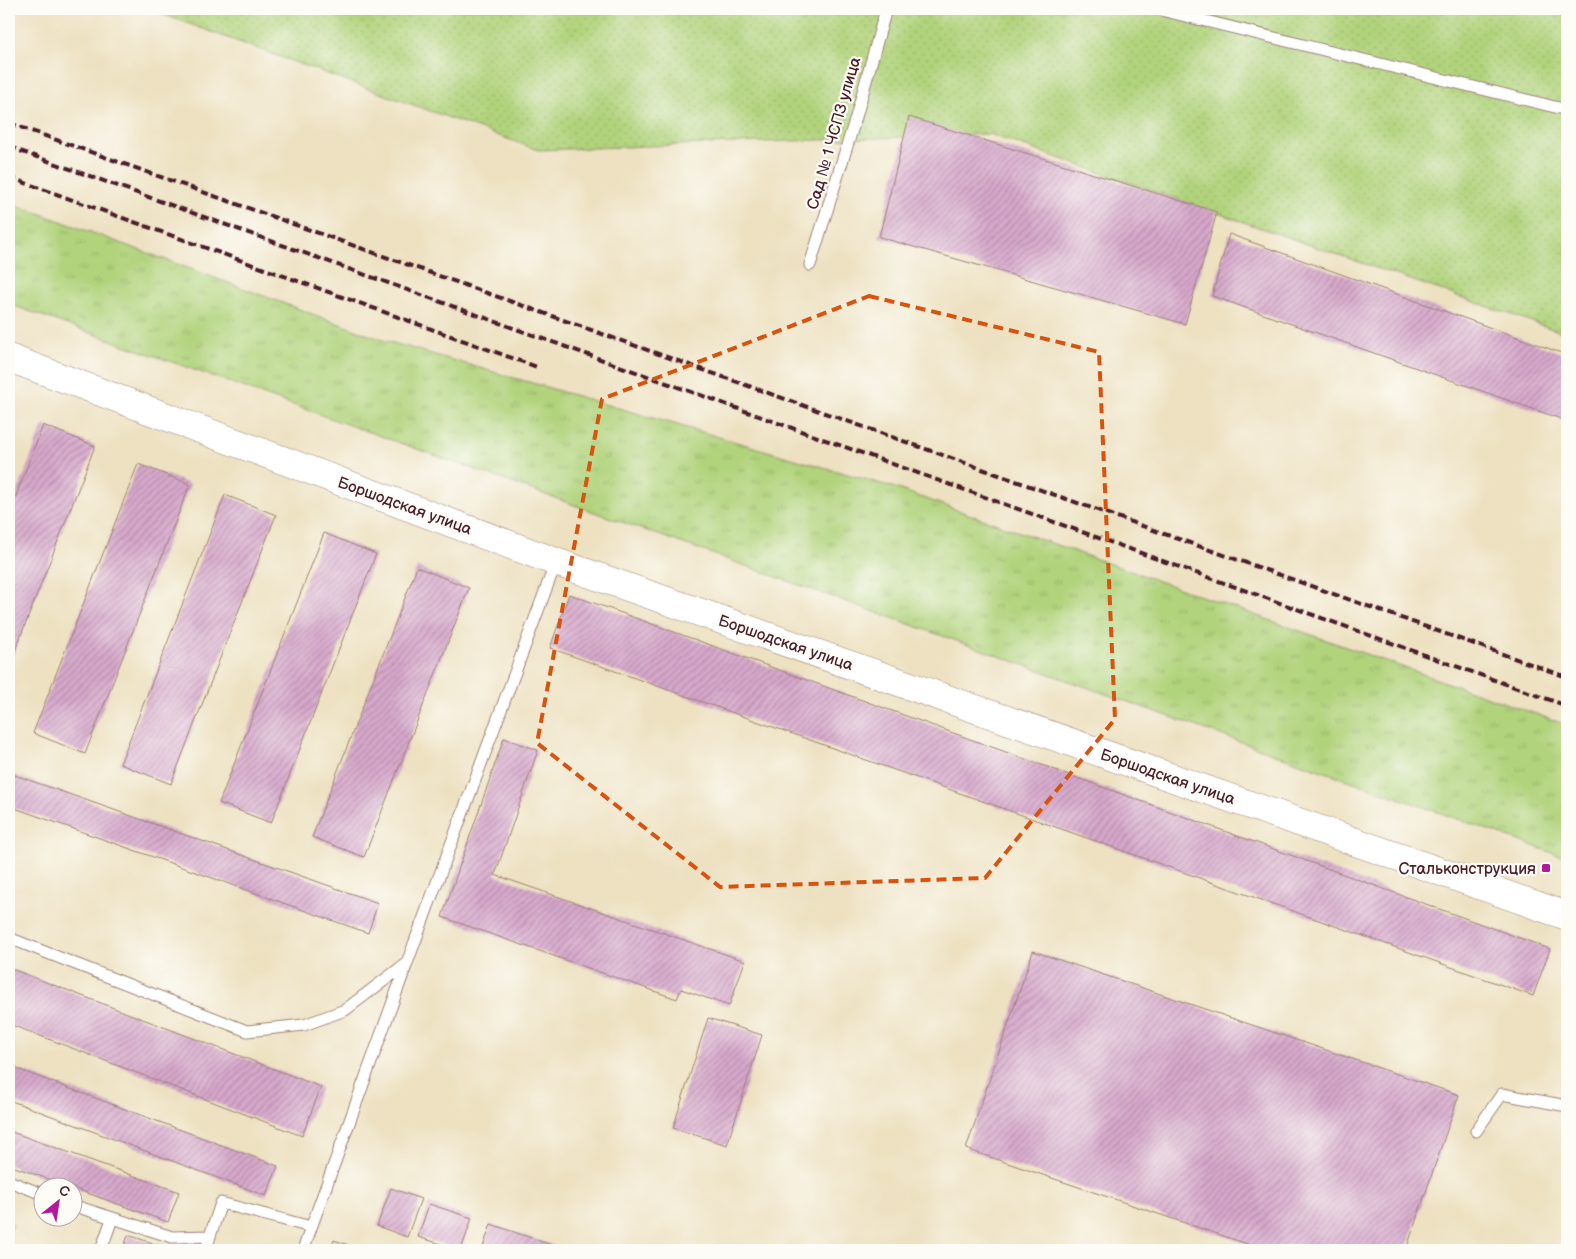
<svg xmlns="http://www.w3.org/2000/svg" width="1576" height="1259" viewBox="0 0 1576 1259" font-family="'Balsamiq Sans',sans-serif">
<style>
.grass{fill:url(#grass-tufts);stroke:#7e7954}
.garden{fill:url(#garden-dots);stroke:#7e7954}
.building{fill:url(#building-hatch)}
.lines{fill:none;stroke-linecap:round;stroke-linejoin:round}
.service-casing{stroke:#9c8076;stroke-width:13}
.tertiary-casing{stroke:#9c8076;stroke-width:29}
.service{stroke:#fff;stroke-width:11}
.tertiary{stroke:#fff;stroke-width:28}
.rail{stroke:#4a1f2b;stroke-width:4;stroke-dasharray:8 4;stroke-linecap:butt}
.marked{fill:none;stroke:#d8530f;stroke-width:4;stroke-dasharray:10 6;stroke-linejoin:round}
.poi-dot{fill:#b5179e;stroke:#fdfcf7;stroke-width:2}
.labels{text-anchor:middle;stroke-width:4.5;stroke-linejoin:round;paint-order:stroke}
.street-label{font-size:16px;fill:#4a1f2b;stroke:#fdfcf7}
.poi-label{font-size:16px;fill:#4a1f2b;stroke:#fdfcf7;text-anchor:end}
</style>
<defs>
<pattern id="grass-tufts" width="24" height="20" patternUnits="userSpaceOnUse" patternTransform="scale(1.25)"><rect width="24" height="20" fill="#b1d37c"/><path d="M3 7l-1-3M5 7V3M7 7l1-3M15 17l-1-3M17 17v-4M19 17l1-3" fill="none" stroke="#9ab56b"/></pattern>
<pattern id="garden-dots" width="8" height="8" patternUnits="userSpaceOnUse" patternTransform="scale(1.25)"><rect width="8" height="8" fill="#b1d37c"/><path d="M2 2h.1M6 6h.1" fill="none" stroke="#9ab56b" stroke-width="1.8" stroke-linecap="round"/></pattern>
<pattern id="building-hatch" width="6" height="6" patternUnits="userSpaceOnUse" patternTransform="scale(1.25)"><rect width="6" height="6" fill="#d7a9cc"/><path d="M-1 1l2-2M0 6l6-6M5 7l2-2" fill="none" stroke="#b089a6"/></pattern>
</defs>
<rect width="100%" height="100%" fill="#fdfcf7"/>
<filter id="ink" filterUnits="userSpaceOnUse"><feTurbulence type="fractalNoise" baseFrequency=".02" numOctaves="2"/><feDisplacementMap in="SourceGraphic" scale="10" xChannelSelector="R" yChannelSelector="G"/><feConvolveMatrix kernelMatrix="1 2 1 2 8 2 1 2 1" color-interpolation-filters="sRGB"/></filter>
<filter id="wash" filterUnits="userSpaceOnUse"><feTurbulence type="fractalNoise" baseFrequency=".0096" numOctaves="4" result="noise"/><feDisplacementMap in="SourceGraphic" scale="20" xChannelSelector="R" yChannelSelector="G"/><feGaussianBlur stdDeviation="1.12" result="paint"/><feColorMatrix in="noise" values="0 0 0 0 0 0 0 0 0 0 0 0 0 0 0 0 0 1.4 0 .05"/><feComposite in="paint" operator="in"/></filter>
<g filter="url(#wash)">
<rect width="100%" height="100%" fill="#ede1c1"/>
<!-- grass -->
<path class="grass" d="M 9,202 L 383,340 L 892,487 L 1567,725 L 1567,858 L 9,304 Z"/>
<!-- garden -->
<path class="garden" d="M 148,9 L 1567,9 L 1567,334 L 989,134 L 538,150 Z"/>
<g id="blocks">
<!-- building -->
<path class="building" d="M 909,117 L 1217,212 L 1185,324 L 879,237 Z
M 1229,234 L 1567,355 L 1567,421 L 1212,296 Z
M 43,425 L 95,446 L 9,666 L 9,514 Z
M 138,464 L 190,484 L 85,754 L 33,733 Z
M 225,495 L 276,515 L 171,784 L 120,764 Z
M 324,533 L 376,554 L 271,823 L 219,803 Z
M 417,567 L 469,588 L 364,857 L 312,837 Z
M 569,594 L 1550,949 L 1533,996 L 550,648 Z
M 504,738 L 538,750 L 495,875 L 745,961 L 729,1006 L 681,989 L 677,999 L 442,917 Z
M 9,773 L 378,903 L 368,933 L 9,806 Z
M 1033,951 L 1459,1095 L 1406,1250 L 1265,1250 L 966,1149 Z
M 9,968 L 321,1087 L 302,1136 L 9,1024 Z
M 708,1018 L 762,1035 L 727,1145 L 673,1128 Z
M 9,1066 L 278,1166 L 266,1196 L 9,1100 Z
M 9,1131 L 179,1192 L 168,1222 L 9,1165 Z
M 391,1188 L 421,1199 L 407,1237 L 377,1226 Z
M 429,1204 L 472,1218 L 461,1250 L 418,1237 Z
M 9,1218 L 14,1226 L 9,1229 Z
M 491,1224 L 566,1250 L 482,1250 Z
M 128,1235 L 174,1250 L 123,1250 Z
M 334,1240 L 363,1250 L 331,1250 Z
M 230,1245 L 244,1250 L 228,1250 Z"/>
</g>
</g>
<g filter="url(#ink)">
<use href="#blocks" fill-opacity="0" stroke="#9c8076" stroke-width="1"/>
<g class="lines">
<!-- service casing -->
<g class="service-casing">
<path id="service" d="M 1157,9 L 1567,110
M 810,265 L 856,117 L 886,9
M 9,938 L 247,1031 L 304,1025 L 345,1010 L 407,963 L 556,562
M 1476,1131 L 1502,1094 L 1567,1106
M 9,1181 L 42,1194
M 72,1205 L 172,1237 L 210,1236 L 221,1203 L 311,1227
M 101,1250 L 112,1219
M 206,1250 L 210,1236
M 303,1250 L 407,963"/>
</g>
<!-- tertiary casing -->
<g class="tertiary-casing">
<path id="tertiary" d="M 9,358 L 556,562 L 1567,916"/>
</g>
<!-- service -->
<use href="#service" class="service"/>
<!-- tertiary -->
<use href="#tertiary" class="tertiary"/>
<!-- rail -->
<path class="rail" d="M 9,123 L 1567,677
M 9,147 L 1567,706
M 9,177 L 537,367"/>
</g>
</g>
<!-- marked area -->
<path class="marked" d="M 869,296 L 1099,352 L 1115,719 L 985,878 L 720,887 L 537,743 L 602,399 Z"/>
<!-- markers -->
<rect class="poi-dot" x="1541" y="863" width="10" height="10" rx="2.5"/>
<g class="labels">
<!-- street labels -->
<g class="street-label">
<text transform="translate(833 133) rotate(-74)" y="6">Сад № 1 ЧСПЗ улица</text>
<text transform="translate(405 505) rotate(20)" y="6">Боршодская улица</text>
<text transform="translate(786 642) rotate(19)" y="6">Боршодская улица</text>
<text transform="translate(1168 776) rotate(19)" y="6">Боршодская улица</text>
</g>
<!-- poi labels -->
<g class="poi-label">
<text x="1536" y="874">Стальконструкция</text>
</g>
</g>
<!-- margin -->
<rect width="1576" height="1259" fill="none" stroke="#fdfcf7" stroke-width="30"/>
<!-- north arrow -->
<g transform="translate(58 1202) rotate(30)"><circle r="24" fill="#fdfcf7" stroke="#b5a4a5"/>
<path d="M0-4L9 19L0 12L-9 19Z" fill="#b5179e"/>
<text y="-8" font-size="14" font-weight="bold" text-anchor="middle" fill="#4a1f2b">С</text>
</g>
</svg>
